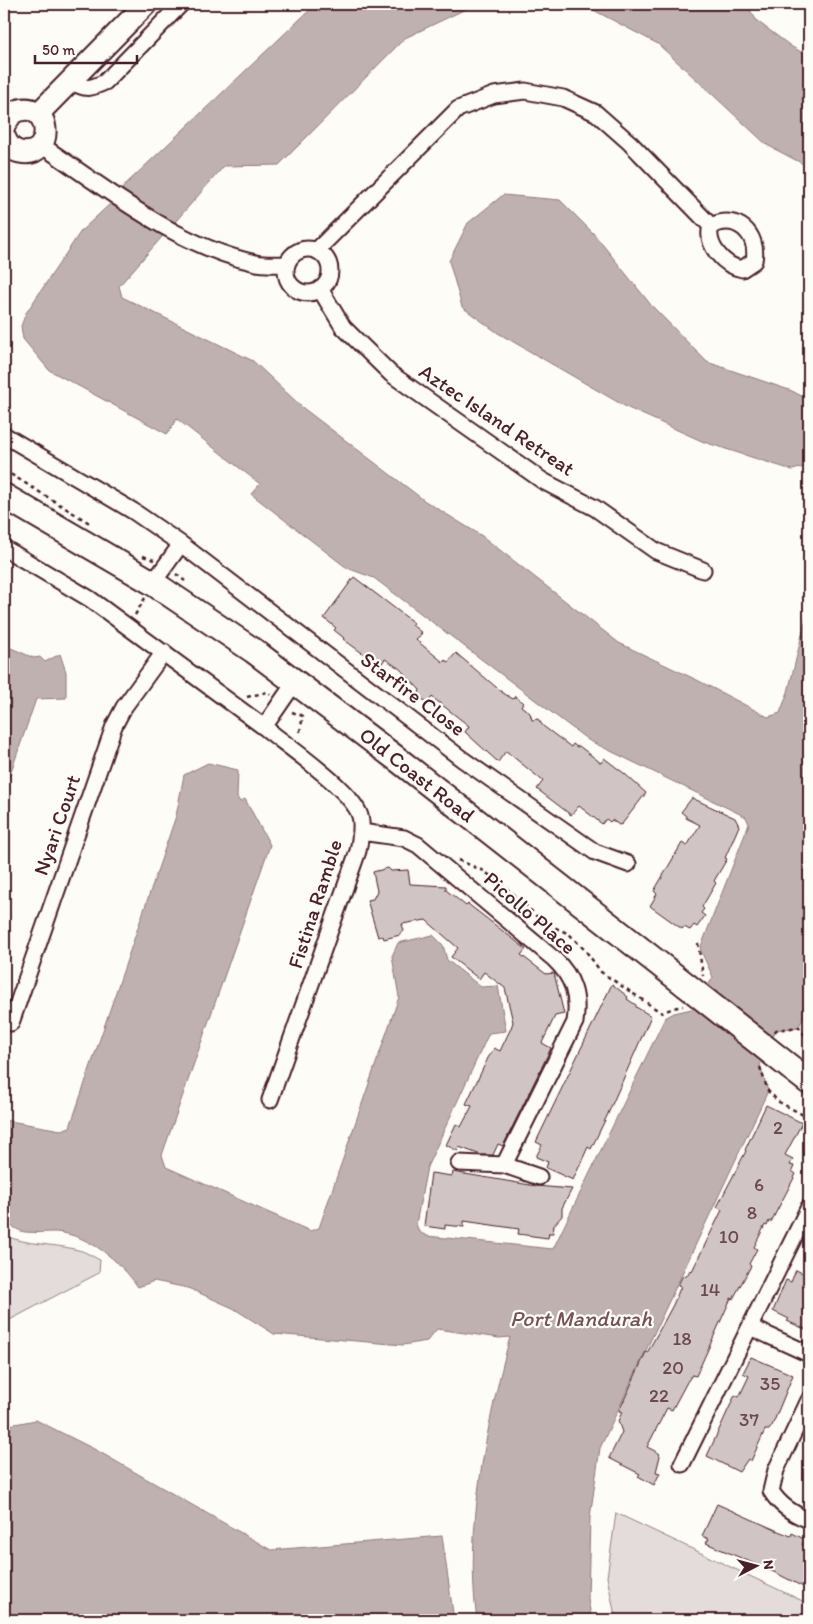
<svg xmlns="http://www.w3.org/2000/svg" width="813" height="1624" viewBox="0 0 813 1624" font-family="Itim,sans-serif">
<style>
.green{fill:#e3dcda;stroke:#967e82}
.water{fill:#c0b1b1;stroke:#91777b}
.building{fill:#d0c5c4;stroke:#4a1f2b}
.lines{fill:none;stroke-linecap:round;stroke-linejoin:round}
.street-casing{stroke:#4a1f2b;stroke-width:19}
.secondary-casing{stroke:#4a1f2b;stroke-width:25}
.primary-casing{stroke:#4a1f2b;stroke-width:28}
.path{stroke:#4a1f2b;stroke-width:2.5;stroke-dasharray:4 4;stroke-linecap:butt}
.street{stroke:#fdfcf7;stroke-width:15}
.secondary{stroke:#fdfcf7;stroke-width:21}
.primary{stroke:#fdfcf7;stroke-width:24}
.primary-bridge-casing{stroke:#4a1f2b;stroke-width:28;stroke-linecap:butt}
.primary-bridge{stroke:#fdfcf7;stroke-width:24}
.labels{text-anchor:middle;stroke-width:4.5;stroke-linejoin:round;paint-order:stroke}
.number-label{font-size:19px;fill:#6c4851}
.street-label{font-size:21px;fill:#4a1f2b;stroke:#fdfcf7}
.water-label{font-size:22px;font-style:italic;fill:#73525a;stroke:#fdfcf7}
</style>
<rect width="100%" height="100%" fill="#fdfcf7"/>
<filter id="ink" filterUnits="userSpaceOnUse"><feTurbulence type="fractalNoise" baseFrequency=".02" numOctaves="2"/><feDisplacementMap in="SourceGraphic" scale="10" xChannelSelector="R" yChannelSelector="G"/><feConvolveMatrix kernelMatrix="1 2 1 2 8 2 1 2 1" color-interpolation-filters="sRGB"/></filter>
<g filter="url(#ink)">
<!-- green -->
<path class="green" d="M 4,1235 C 28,1246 53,1243 78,1250 C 85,1251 93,1257 100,1260 L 99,1273 L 4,1323 Z
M 616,1513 L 809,1604 L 809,1620 L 616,1620 L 607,1577 Z"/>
<!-- water -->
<path class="water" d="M 316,4 L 531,4 L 472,6 L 405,38 L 279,165 L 224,166 L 119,286 L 122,297 L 253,361 L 303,408 L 425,501 L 482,536 L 619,643 L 699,681 L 768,717 L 780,713 L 788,692 L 809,606 L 809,1003 L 799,1027 L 776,1030 L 760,1065 L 768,1091 L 600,1448 L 590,1517 L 588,1600 L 592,1620 L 477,1620 C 464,1531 487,1424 510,1337 L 499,1338 L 437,1329 L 427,1341 L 403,1345 L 274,1334 L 233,1308 L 188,1288 L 154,1281 L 138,1287 C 120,1261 89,1235 56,1232 C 46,1232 35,1233 25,1232 C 17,1231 11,1224 4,1223 L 4,1120 L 61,1130 L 70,1127 L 176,816 L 184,775 L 208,763 L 238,770 L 237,797 L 240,802 L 245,799 L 270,845 L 162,1155 L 166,1167 L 310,1231 L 319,1228 L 399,997 L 392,956 L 398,943 L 433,935 L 443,945 L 447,960 L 481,987 L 498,986 L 506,1031 L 489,1033 L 427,1167 L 416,1224 L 419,1232 L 427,1236 L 553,1249 L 665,1018 L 674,1013 L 696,1008 L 713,977 L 700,949 L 749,824 L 746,817 L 588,740 L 374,578 L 347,568 L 251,494 L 260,484 L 177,419 L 167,434 L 49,370 L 23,339 L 21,326 L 26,313 L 81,231 L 111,203 L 127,183 Z
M 582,4 L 746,4 L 757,21 L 792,47 L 809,56 L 809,167 L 767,145 L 658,44 Z
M 503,195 L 560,200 L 594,234 L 651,305 L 707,362 L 792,391 L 809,400 L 809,466 L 792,470 L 704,442 L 628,408 L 498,333 L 462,307 L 449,261 L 468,223 Z
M 4,645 L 34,658 L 40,657 L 45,662 L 60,654 L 66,672 L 66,698 L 36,699 L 4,792 Z
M 36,1420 L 96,1450 L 271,1550 L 442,1536 L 454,1620 L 4,1620 L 4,1426 Z"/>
<!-- building -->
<path class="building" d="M 354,577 L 414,623 L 412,625 L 422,633 L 416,640 L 443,662 L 445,660 L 448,662 L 456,653 L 503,693 L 513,699 L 515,696 L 523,703 L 521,706 L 530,713 L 532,720 L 538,719 L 543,726 L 571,747 L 573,744 L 577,747 L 579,746 L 601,763 L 604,758 L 625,774 L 646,793 L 622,824 L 619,825 L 612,820 L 610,822 L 606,819 L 602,824 L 579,806 L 571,815 L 537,789 L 543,781 L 506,751 L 498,762 L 465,732 L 469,726 L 432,697 L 428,703 L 418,696 L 420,690 L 400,669 L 385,659 L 380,666 L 343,639 L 344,638 L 334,630 L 336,628 L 324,618 Z
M 692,798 L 735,818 L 739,826 L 725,858 L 727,859 L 714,881 L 716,883 L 702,907 L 704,909 L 701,913 L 705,916 L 697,927 L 694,925 L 690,930 L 684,927 L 682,929 L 650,906 L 657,894 L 654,891 L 682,843 L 687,846 L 700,825 L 686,818 L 686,816 L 681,812 Z
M 388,868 L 391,871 L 408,870 L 410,884 L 446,886 L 446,890 L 466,906 L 468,904 L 526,949 L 521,955 L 546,974 L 554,973 L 564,1014 L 555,1016 L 542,1043 L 551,1048 L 503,1146 L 498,1144 L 493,1155 L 481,1155 L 459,1147 L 458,1151 L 446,1145 L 456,1124 L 461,1127 L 472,1106 L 466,1104 L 488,1058 L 494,1048 L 500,1051 L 511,1028 L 513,1022 L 505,988 L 484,972 L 479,979 L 451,957 L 458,948 L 426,920 L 402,924 L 404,931 L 400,933 L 400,935 L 384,939 L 383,936 L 378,937 L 367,900 L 373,899 L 377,891 L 373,872 Z
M 612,984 L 628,997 L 627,999 L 636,1005 L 636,1007 L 651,1016 L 607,1116 L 591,1149 L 588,1147 L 573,1180 L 546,1168 L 548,1162 L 536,1157 L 542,1145 L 536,1142 Z
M 766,1105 L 802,1123 L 785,1155 L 793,1159 L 790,1165 L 794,1166 L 792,1171 L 796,1174 L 771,1222 L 769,1221 L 767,1226 L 765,1225 L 754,1247 L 757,1249 L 749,1264 L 751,1266 L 733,1299 L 731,1298 L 696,1376 L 692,1375 L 687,1382 L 672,1410 L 667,1408 L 647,1447 L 659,1453 L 660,1456 L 656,1472 L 660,1473 L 654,1485 L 638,1476 L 640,1474 L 609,1458 L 622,1432 L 618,1421 L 622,1412 L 619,1411 L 646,1352 L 647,1353 L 673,1305 L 681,1286 L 678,1285 L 683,1275 L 687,1276 L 690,1270 L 692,1271 L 722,1210 L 717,1207 L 746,1151 L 745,1150 Z
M 453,1172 L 536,1186 L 572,1189 L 562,1208 L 562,1216 L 554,1225 L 553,1233 L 549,1233 L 548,1238 L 518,1234 L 519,1229 L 464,1221 L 464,1227 L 445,1225 L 445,1229 L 424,1226 L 431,1173 L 452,1176 Z
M 796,1270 L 809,1276 L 809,1331 L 787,1321 L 789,1319 L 773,1311 L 786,1280 L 791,1282 Z
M 751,1357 L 793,1375 L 772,1426 L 769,1430 L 765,1430 L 751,1461 L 748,1459 L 739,1472 L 707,1456 L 735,1395 L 739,1397 L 749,1376 L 743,1373 Z
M 717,1504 L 778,1531 L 791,1536 L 792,1533 L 804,1539 L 802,1545 L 806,1547 L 805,1550 L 809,1552 L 809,1590 L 776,1573 L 706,1543 L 709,1539 L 702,1536 Z"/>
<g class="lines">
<!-- street casing -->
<g class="street-casing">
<path id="street" d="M 71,81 C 85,90 90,89 105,82 L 181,4
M 41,145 C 107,189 176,246 256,263 C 265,265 276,264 286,264
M286 271a22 22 0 1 1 44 0a22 22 0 1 1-44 0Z
M 317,250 L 458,109 L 494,95 L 525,91 L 563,98 L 596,113 L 630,143 L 711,226 C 737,213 759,234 754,261 L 742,269 C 724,266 705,245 711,226
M 320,289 L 343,327 L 391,374 L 543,481 L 595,508 L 656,551 L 703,570
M 4,435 L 133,511 L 181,544
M 4,548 L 90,599 L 264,727
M 153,583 L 181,544 L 462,759 L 595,852 L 628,864
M 361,832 L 404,838 L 418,845 L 554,959 C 573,977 579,996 575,1022 L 504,1165 L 459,1163
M 11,1023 L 114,726 L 124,707 L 164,652
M 270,1100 L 358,851 C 360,840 363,827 360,816 C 352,790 287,746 264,727 L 295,682
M 504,1165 L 539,1177
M 750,1327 L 809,1354
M 809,1400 L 776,1470 L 771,1491 C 780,1506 793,1514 809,1520
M 682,1464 L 809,1207"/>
</g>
<!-- secondary casing -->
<g class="secondary-casing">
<path id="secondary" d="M 38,114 L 146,4
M 4,126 L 12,113 C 52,93 57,160 20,152 C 11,150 7,144 4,136"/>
</g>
<!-- primary casing -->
<g class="primary-casing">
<path id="primary" d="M 4,496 L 153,583 L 254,651 L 401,762 L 686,985
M 791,1068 L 809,1082"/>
</g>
<!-- path -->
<path class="path" d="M 4,470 L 91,524
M 143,556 L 154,560
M 176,574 L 185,581
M 135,615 L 145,598
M 247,697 L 267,692 L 270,695
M 292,712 L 303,716 L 299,736
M 458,860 L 484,871 L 520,899 L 541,921 L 569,934 L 585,950 L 601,972 L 662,1013 L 673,1008 L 683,1006
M 698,943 L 703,976
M 775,1032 L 776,1030 L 799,1027 L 809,1041
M 760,1067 L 768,1091 L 779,1102 L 809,1118"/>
<!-- street -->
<use href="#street" class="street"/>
<!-- secondary -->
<use href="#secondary" class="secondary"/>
<!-- primary -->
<use href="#primary" class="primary"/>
<!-- primary-bridge casing -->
<g class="primary-bridge-casing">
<path id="primary-bridge" d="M 686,985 L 791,1068"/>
</g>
<!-- primary-bridge -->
<use href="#primary-bridge" class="primary-bridge"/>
</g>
</g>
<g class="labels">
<!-- number labels -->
<g class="number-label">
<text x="778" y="1134">2</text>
<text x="759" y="1191">6</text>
<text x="752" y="1219">8</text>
<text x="729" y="1243">10</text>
<text x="710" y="1296">14</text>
<text x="682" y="1345">18</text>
<text x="673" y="1374">20</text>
<text x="770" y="1390">35</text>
<text x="659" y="1402">22</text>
<text x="749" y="1426">37</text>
</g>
<!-- street labels -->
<g class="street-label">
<text transform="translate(497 420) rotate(34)" y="7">Aztec Island Retreat</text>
<text transform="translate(413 694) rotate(37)" y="7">Starfire Close</text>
<text transform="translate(417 775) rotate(38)" y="7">Old Coast Road</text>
<text transform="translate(57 825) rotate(-71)" y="7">Nyari Court</text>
<text transform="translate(315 904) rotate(-72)" y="7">Fistina Ramble</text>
<text transform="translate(530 913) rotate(41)" y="7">Picollo Place</text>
</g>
<!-- water labels -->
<g class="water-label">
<text x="581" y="1326">Port Mandurah</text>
</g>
</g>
<!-- margin -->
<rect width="813" height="1624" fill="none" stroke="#fdfcf7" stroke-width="20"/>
<rect x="10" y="10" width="793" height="1604" fill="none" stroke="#4a1f2b" stroke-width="2" filter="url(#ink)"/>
<!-- north arrow -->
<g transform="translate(756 1566) rotate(84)" stroke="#fdfcf7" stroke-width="4" paint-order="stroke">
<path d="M0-4L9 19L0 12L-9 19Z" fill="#4a1f2b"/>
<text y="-8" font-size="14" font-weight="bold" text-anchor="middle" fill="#4a1f2b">N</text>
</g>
<!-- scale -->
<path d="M35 55v8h102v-8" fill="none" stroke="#4a1f2b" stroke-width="2.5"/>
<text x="42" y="55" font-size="15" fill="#4a1f2b" stroke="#fdfcf7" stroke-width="4" paint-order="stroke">50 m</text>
</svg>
